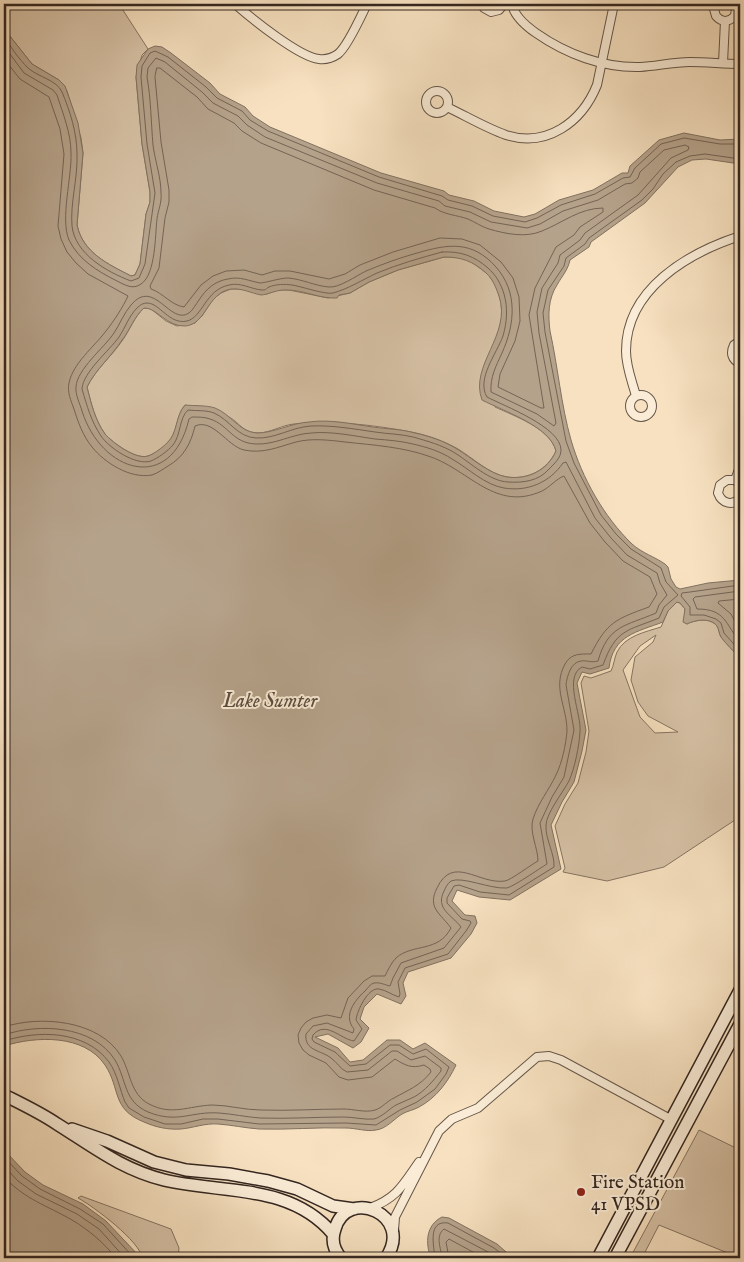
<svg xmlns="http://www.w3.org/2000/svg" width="744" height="1262" viewBox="0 0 744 1262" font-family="'IM FELL English',serif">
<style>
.green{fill:#d6c1a5;stroke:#857462;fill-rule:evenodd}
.water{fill:#b5a28a;stroke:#817160;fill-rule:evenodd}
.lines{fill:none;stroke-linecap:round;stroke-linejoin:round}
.shore{stroke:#746455;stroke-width:1}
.street-casing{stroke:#655648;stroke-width:10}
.secondary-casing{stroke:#342720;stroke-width:14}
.street{stroke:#faecd6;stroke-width:8}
.secondary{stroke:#faecd6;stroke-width:11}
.poi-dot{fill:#8f2418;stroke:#faecd6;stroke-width:2}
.labels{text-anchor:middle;stroke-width:4;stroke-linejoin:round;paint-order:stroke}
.poi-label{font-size:19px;fill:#342720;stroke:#faecd6;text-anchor:start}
.water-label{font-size:20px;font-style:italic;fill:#5b4c40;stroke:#faecd6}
</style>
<rect width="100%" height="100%" fill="#f7e1c0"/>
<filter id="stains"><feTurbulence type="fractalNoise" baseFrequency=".004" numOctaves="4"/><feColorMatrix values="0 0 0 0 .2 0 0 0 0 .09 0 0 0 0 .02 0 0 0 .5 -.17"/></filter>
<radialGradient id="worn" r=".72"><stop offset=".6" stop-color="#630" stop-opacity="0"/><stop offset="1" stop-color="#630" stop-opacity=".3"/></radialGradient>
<!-- green -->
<path class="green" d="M 7,4 L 119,4 L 148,49 L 142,55 L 136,77 L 142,144 L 150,192 L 150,202 L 146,214 L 140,264 L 135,275 L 131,276 C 108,264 83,253 77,225 L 83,153 L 81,138 L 67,91 L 59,80 L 32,64 L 9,35 L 5,24 Z
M 444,257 L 457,257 L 470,261 L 488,274 L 496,286 L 501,302 L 502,317 L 498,334 L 492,349 L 495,407 C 514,416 550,428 556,451 C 547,470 528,480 507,477 C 489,474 473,458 458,449 C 444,441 427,435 411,432 C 374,425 333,420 294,424 C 282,425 270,433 258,433 C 243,433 240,423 229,417 C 220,412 195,408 185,405 C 176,415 178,430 170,440 C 166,446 155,454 148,456 C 136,460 113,443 105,434 C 95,420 91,403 87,387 C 96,369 111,357 122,341 C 130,330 134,317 144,308 L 151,309 L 166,321 L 177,326 L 195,323 L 202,316 L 213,299 L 221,293 L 231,289 L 242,289 L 267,294 L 277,290 L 289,290 L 328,298 L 350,293 L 369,282 L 398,270 Z
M 676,602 L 680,603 L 685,609 L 684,622 L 687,624 C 695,620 710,617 717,626 C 719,629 719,634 721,637 C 727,644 733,651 740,657 L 740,787 L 736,782 L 738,818 L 664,867 L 607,881 L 563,872 L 565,868 L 555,826 L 565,804 L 578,783 L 586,752 L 589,731 L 581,683 L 584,676 L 591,678 L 611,671 C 614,665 614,659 617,652 C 625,636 645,632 661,627 L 668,611 ZM 656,635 L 653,642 L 635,657 L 631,680 L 638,702 L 648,716 L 678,732 L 655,733 L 640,717 L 623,670 L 640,646 Z
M 699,1130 L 740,1150 L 740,1258 L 659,1225 L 642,1258 L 630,1258 Z
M 81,1196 L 171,1229 L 179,1248 L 178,1258 L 142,1258 C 141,1242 93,1206 78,1198 Z"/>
<!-- water -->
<path class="water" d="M 4,4 L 7,4 L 5,24 L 9,35 L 32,64 L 59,80 L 65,86 L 78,123 L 83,153 L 77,225 C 83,253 108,264 131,276 L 135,275 L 140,264 L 146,214 L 150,202 L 150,192 L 142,144 L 136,77 L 137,65 L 148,49 L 155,46 L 162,47 L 171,53 L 210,83 L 220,94 L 245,107 L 253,116 L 270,127 L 381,173 L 444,191 L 449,195 L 474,201 L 494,211 L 524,217 L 535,214 L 559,200 L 593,190 L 622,173 L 628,173 L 630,166 L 659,140 L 684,133 L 720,140 L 740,139 L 740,164 L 706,159 L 692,160 L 678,167 L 645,203 L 591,242 L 589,247 L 570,260 C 568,270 562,276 557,285 C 548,299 548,315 550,331 C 558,367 561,405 571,440 C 582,478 604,517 632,544 C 642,553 655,557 665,564 L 668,567 L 671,579 L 676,587 L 680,589 L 708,583 L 740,580 L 740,657 C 733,651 726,644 721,637 C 719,634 719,629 717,626 C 710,617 695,620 687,624 L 683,622 L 685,609 L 680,603 L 677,602 L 668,611 L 663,622 C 637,632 613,635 609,668 L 590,674 L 582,672 L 577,683 L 586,730 L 582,751 L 574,782 L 562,802 L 551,825 L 561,869 L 510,900 L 479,897 L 457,890 L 452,901 L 465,915 L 475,916 L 477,923 L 471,934 L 451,958 L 408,972 L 403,983 L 406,996 L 401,1004 L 377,994 L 364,1007 L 360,1019 L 369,1028 L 361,1042 L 353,1048 L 328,1034 L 315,1037 L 338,1048 L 350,1062 L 363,1060 L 387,1040 L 400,1040 L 413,1049 L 425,1043 L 456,1065 C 448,1082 436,1098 419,1107 C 414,1110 407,1111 402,1114 C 394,1119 386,1129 376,1130 C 367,1132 356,1128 346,1128 C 317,1127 288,1130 259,1129 C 245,1128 232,1125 218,1124 C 205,1123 193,1128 181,1129 C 168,1130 155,1127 144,1122 C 111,1109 121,1089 105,1065 C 84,1034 36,1036 4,1046 ZM 444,257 C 461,257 473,261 486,273 C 493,279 496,288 499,296 C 512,335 469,365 482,400 C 503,411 550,426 556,451 C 548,470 528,480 507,477 C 489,474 472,458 457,449 C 444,441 429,436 415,433 C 401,429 387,429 373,427 C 352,424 330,419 309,422 C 291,423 274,433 257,433 C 239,432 231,414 215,408 C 206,405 194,406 185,405 C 175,416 178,433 167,443 C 163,447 154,454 148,456 C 136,460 113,443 105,434 C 95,420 91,403 87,387 C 96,369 111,357 122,340 C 130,330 134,317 144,308 C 156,307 167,327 185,326 C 206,325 207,293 231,289 C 242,288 251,293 261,295 C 267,295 278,289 287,290 C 304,290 320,299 337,298 L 339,295 L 350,293 L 369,282 L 398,270 Z
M 4,1150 L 25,1172 L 43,1185 L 83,1204 L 106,1221 L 139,1256 L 137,1258 L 4,1258 Z
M 442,1217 L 449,1218 L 497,1244 L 513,1258 L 431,1258 C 425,1243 426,1225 442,1217 Z"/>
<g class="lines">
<!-- shore -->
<path class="shore" d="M 4,34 C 9,46 19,59 28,68 C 38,77 57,80 62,92 C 70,111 77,133 77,154 C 78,178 70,203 72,226 C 75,254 107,272 131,281 L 139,278 L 145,264 L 155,193 L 147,144 L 141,77 L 142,66 L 150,53 L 155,51 L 168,57 L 206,87 L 217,98 L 242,111 L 250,120 L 268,131 L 379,177 L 442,196 L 448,200 L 472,206 L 493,216 L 525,222 L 537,218 L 561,205 L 595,194 L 623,178 L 630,177 L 635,168 L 661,144 L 684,138 L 720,144 L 740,144
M 4,46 L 24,73 L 53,90 L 57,95 C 63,114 71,133 71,153 C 72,177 60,219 69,240 C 79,260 97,271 117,281 C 125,285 133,290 141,284 C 156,274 155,235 157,219 C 158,210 162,203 161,193 C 161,177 155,161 153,145 C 151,122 151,99 147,77 L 148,68 L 156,58 L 165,62 L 202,92 L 213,103 L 238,116 L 247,125 L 265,137 L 377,183 L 439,201 L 445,206 L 470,212 L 491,222 L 527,228 L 540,224 L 563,211 L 598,200 L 625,184 L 632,183 L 638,178 L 640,172 L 664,150 L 685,145 L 689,147 L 688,150 L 671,158 L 638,195 L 585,233 L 580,240 L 560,255 L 558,263 L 542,288 L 537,312 L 539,333 L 556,423 L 554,426 L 537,414 L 491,392 C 490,377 496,366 502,353 C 515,324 518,292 496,267 C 472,240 448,244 417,253 C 399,258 383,264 366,271 C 356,276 339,288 329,287 C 315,286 302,279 288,278 C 280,278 265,283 260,283 C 249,281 240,276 228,279 C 215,281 206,289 199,300 C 196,304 193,310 189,313 C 170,326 154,277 131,305 C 124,313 120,324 114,333 C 104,348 77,369 76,387 C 75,394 80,404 82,411 C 101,472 171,495 189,419 L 192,417 C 198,417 205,417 210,419 C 229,425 232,443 256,444 C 275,445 292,434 311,433 C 332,431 354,436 375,439 C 388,440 401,441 413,444 C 426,447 440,451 452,459 C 468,468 485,485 504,488 C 528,492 550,482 563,463 L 566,462 L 595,518 L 611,538 L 627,555 L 657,573 L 660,583 L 667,595 L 659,605 L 656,613 C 626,626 608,625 598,661 C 591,663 587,660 581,661 C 571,662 567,676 566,685 L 574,730 L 564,777 L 552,797 L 540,823 L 547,864 C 540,868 512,888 506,888 C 490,889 462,876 451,881 C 447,884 446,887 444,891 C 435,909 452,915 461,927 L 444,948 L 401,963 L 393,978 L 390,986 C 385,985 380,982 374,983 C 370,984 368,988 365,991 C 354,1001 343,1016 354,1029 L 353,1033 L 327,1023 L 313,1026 L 306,1034 C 304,1051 321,1050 331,1058 C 337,1062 340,1069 347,1072 L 368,1070 L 392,1051 L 397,1051 L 411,1060 L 425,1056 L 441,1068 L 441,1071 C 433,1081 425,1091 414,1097 C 408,1100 402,1102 396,1105 C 389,1109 382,1117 374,1119 C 365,1120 353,1117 344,1117 C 316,1117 288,1119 260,1118 C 246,1117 233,1114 219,1113 C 191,1111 178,1124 148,1112 C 123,1101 127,1080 115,1060 C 93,1025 38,1023 4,1035
M 4,59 L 20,79 L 49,97 L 60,129 L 64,154 L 58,226 L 61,239 L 67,252 L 76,263 L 88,274 L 128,296 C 123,307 114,321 106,331 C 94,347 73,363 69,383 C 67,392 71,401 74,409 C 78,422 83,436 92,447 C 105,463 130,479 152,475 C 158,473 163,469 168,466 C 184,457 191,443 195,426 C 213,418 227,446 244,450 C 263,454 278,447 296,442 C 311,438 329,440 345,442 C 373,445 404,447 431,457 C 470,471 496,512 542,491 C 550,487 556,479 564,476 L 590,523 L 605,542 L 623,561 L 650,577 L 657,594 L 649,607 C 616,619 607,622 591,654 C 581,654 571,653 565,664 C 552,688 567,706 567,731 C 566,744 562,763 556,775 C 549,790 538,803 533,819 C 529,832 538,848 538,861 C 532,864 511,880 505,881 C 479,885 453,854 437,888 C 427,908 440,913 451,928 C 438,953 413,943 396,958 C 391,963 388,970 385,976 L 372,976 L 364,981 L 348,998 L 341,1018 L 327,1015 L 313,1018 L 306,1022 L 301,1028 L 298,1035 L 299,1043 L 303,1050 L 309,1055 L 326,1063 L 339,1077 L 348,1080 L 372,1077 L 395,1059 C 405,1065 411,1069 424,1065 L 430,1069 L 431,1072 C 420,1086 408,1090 394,1098 C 387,1101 382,1108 375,1110 C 366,1113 353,1109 344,1109 C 317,1109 289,1111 261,1110 C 244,1110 228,1105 212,1105 C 188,1106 172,1116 149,1104 C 130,1094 131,1073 121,1056 C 99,1020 40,1015 4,1027
M 157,68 L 160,68 L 197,97 L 208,109 L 234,123 L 242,131 L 261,143 L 374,190 L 435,208 C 445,215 457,215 468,219 C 475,222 482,227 489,229 C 506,234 526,238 542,231 C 562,223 580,208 603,208 L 603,212 L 580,227 L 574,235 L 556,247 L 535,288 L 529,315 L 544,408 L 541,408 L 498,387 L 500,374 L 515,341 L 520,321 L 519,297 L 513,278 L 501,262 L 480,245 L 462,239 L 440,238 L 393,252 L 360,265 L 345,274 L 329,279 L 290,271 L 275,271 L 262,275 L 244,270 L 226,271 L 213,276 L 201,285 L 184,307 C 171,305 163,293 151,289 L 150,286 L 159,268 L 165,218 L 169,202 L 169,190 L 161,142 L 155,77 Z
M 442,252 C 461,251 474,256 488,268 C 496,275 501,284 504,294 C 508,308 507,322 503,336 C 497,353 476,379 487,397 C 504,406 561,427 561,450 C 561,458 554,464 549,469 C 539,481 523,483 508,482 C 489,481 471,463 455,453 C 442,445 427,441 413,437 C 401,434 388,434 375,432 C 354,429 332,425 311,426 C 292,427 275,439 256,438 C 237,437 230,420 214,413 C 207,410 196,411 188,410 C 179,418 181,435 173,445 C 168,451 158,458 151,461 C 136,466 109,448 101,436 C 91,421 87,406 82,389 C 83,372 109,351 119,337 C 125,328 129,316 137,308 C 140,305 143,303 147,303 C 160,303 169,325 187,321 C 203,317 205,290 229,285 C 241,282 250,289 262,290 C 267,290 265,289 269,287 C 276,284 285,284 292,285 C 300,286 326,295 333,293 C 348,289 362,280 377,273 C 399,264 420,258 442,252 Z
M 740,585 L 690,592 L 682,593 L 681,596 L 690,607 L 690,615 L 704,615 L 716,619 L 721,623 L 724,633 L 740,651
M 740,591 L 695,597 L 693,599 L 697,609 C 726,609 725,624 740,642
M 740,599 L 719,601 L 718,603 L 731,614 L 740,631
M 4,1041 C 38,1030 85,1030 109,1062 C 117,1073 120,1090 125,1102 L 129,1108 L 144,1117 L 165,1124 L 181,1124 L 203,1119 L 218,1119 L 259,1124 L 346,1123 L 376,1125 L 400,1110 L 417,1102 L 435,1089 L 446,1074 L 449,1067 L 426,1049 L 413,1054 L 399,1045 L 390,1045 L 366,1064 L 350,1066 L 335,1052 L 314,1042 L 312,1039 L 313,1035 C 326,1020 340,1039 354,1041 L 362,1029 L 356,1020 C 357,1011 368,987 379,989 C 386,990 392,995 399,997 L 400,994 L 398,982 L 405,968 L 448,954 L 466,931 L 471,923 L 470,921 L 462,919 L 447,903 L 447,898 L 454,886 L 459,885 L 480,892 L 509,895 L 554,867 C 555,854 545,839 546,825 C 546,814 563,792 569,781 C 575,767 579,747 580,732 C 582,715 563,677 582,667 L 590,669 L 603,665 C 616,629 627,631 659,618 L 664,607 L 678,595 L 666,582 L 661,568 L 631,549 L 616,534 L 601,515 L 574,463 L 566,441 L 545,332 L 543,313 L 548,290 L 564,266 L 566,258 L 585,244 L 589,238 L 642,200 L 653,189 L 663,174 L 676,162 L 690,156 L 705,154 L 740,159
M 4,1157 L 22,1176 L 40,1189 L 80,1209 L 103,1224 L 134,1258
M 4,1166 L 18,1181 L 36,1194 L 77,1214 L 99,1229 L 125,1258
M 4,1177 C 26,1200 46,1205 72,1220 C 89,1230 104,1243 116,1258
M 435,1258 C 434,1246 427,1220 448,1223 L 494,1248 L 507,1258
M 442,1258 C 441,1248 435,1236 444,1229 L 490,1253 L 497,1258
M 449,1258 L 446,1242 L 449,1239 L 484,1258"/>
<!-- street casing -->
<g class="street-casing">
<path id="street" d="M 235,4 C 251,18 299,57 319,59 C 326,60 332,58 338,54 C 348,46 361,16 367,4
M 482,4 L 484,8 L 491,12 L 499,10 L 504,4
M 512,4 C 514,16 526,26 536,33 C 566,54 603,68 640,67 C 657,66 673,62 690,62 C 707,62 724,64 740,64
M 716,4 L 714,9 L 716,16 C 722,23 729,22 735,16 L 736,8 L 735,4
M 723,63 L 725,21
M426 102a11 11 0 1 1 22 0a11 11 0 1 1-22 0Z
M 447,107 C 466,116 486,128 506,135 C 547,148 582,122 597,85 L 614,4
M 740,341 L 734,345 C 730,353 732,360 740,363
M630 406a11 11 0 1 1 22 0a11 11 0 1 1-22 0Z
M 636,396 C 632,381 626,367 626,351 C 626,289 688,253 740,236
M 735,480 L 740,467
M 740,485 L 735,480 L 727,480 L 720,485 L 718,493 C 722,504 733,506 740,498
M 370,1208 C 397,1198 403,1185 419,1162
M 394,1231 L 395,1217 L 439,1131 L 452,1119 L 478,1108 L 537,1057 L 549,1056 L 561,1060 L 672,1120"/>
</g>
<!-- secondary casing -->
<g class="secondary-casing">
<path id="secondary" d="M 4,1095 C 22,1104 41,1113 57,1124 C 94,1147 121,1169 164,1180 C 223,1194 290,1183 333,1234
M 72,1129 L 107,1141 L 154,1162 L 186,1170 L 229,1174 L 268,1181 L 297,1189 L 333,1206 L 354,1209
M 341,1258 C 334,1250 331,1240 335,1229 C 347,1186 415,1215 386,1258
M 598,1258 L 740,990
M 615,1258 L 740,1024"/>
</g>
<!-- street -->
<use href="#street" class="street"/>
<!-- secondary -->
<use href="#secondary" class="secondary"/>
</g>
<!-- markers -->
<circle class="poi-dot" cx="581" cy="1192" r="5"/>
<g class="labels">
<!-- poi labels -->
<g class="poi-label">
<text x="591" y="1188">Fire Station<tspan x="591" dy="22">41 VPSD</tspan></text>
</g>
<!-- water labels -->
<g class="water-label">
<text x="270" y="707">Lake Sumter</text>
</g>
</g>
<!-- margin -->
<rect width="744" height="1262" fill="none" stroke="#f7e1c0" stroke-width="20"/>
<rect x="5" y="5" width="734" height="1252" fill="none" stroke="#342720" stroke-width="2.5"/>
<rect x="10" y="10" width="724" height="1242" fill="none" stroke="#342720"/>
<rect width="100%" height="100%" filter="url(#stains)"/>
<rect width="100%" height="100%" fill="url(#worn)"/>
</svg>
